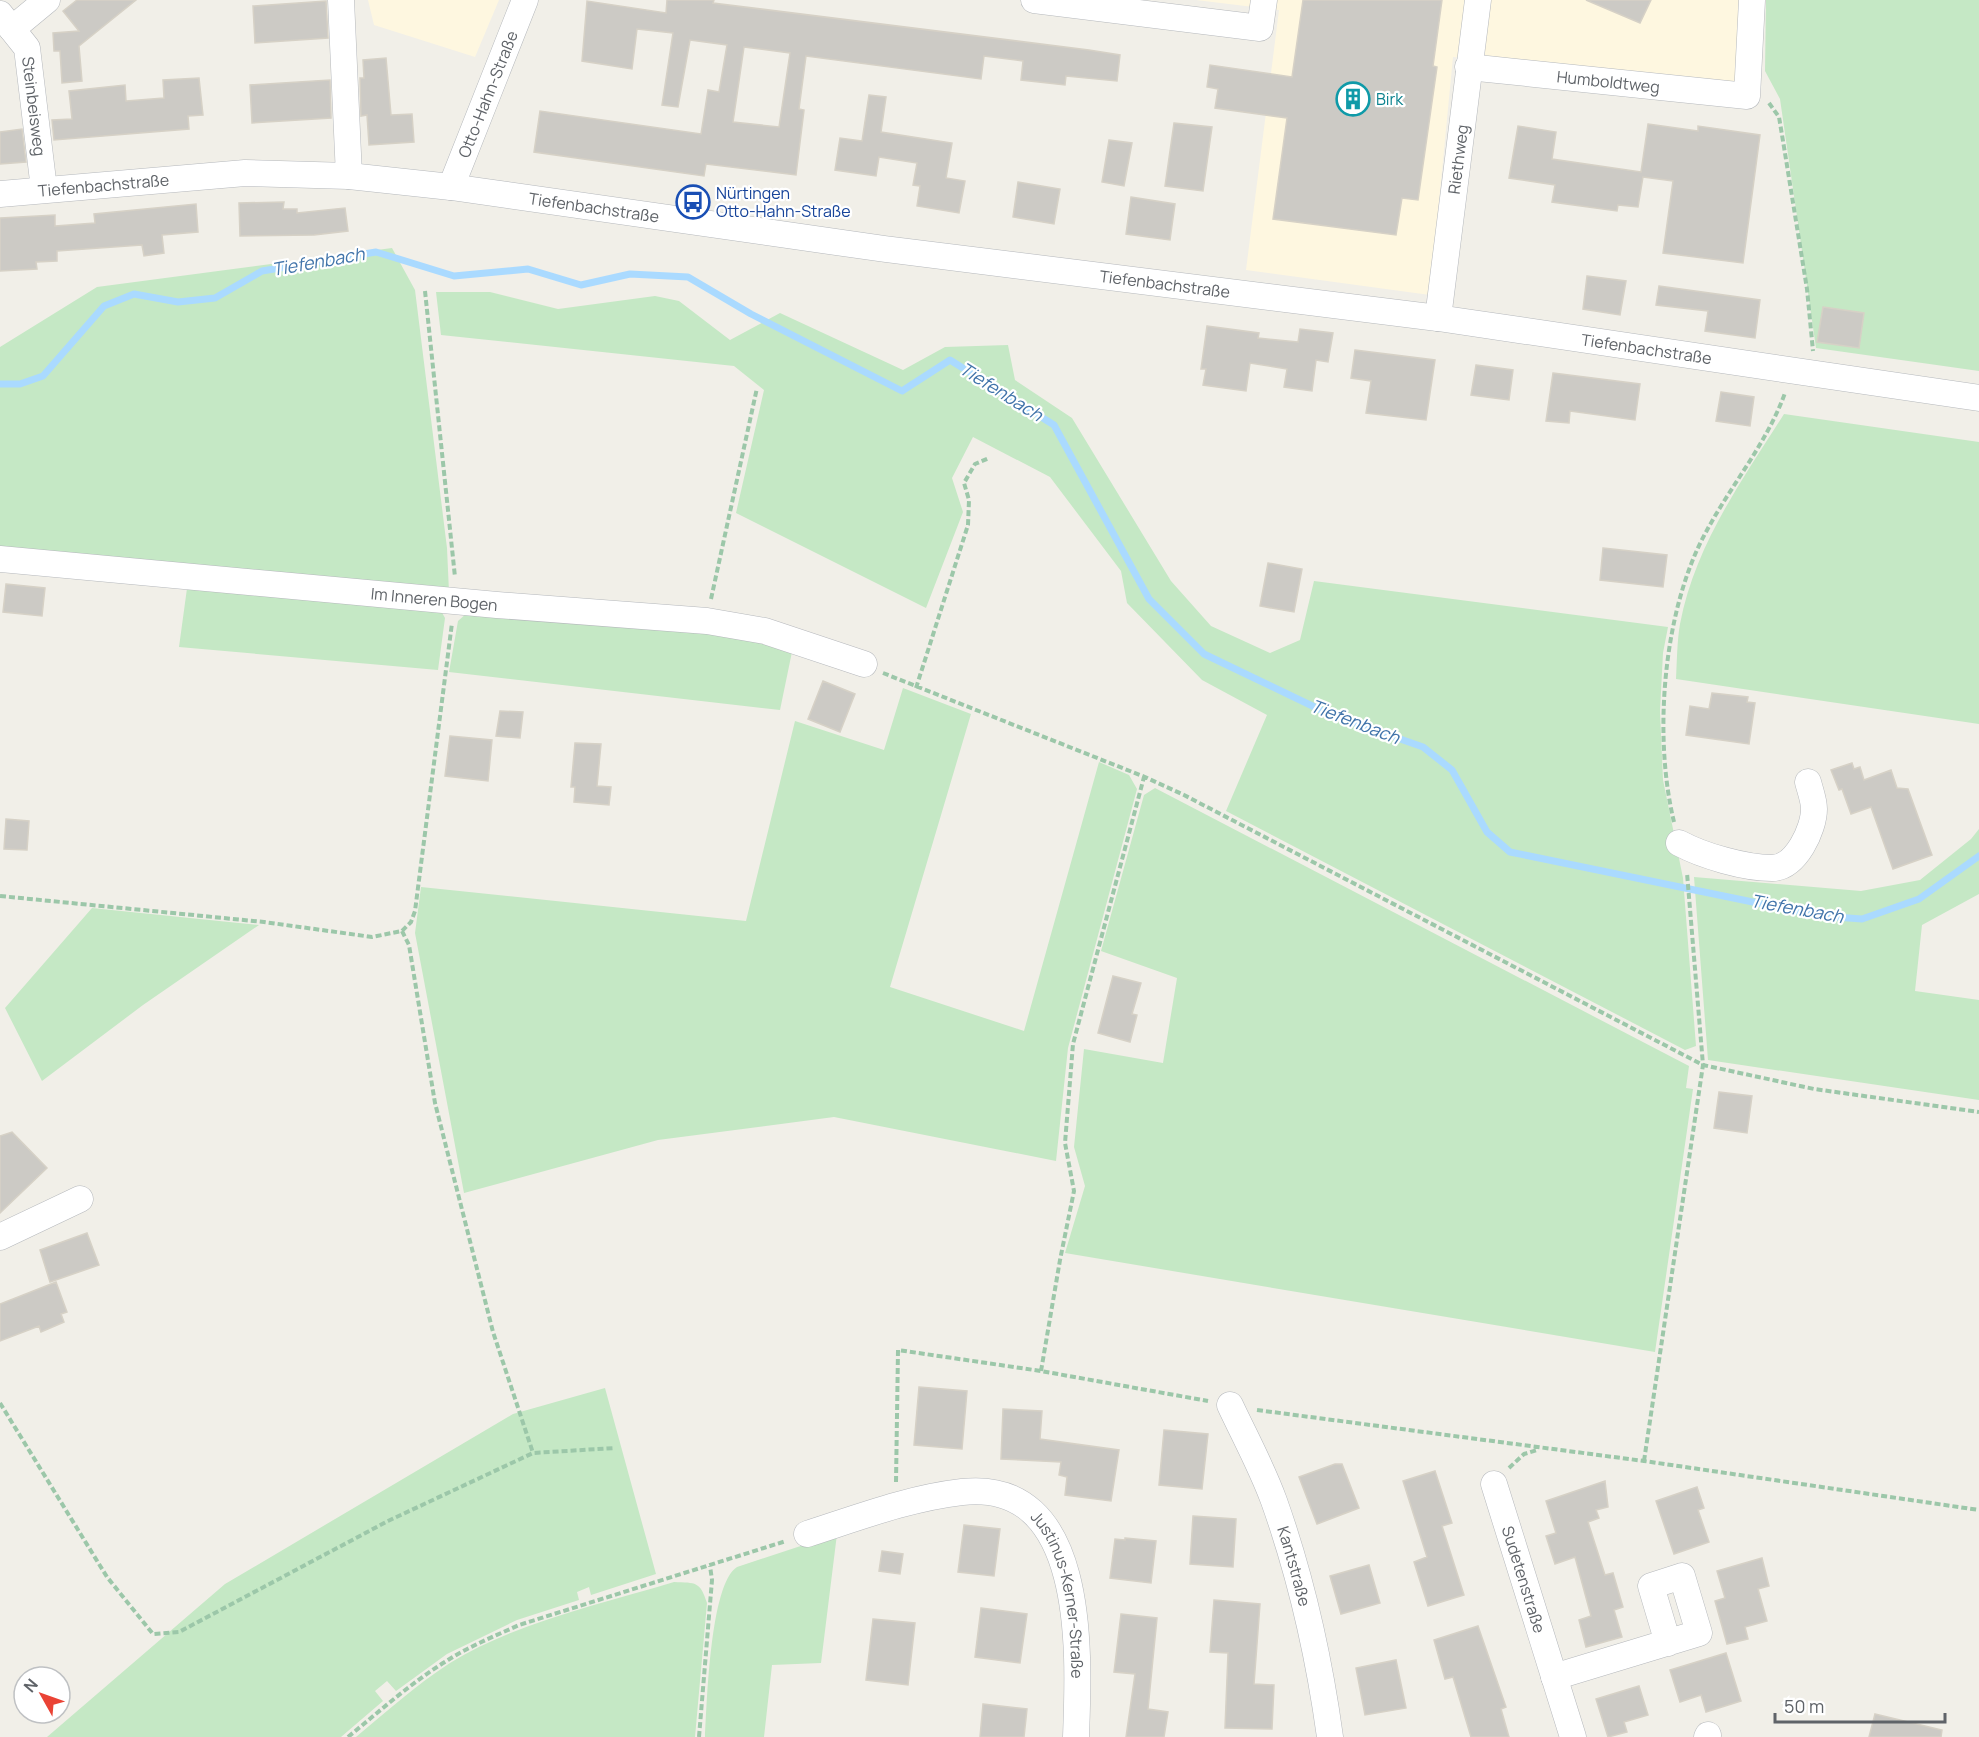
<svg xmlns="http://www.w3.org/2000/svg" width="1979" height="1737" viewBox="0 0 1979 1737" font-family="Manrope,sans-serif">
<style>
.commercial{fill:#fef7e0}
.green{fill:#c5e8c5}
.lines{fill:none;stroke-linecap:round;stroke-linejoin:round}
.stream{stroke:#aadaff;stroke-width:7}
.building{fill:#cccac5;stroke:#d6d1c6;stroke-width:1.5;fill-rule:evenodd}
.minor-casing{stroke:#b5b8bc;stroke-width:27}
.path{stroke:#9cc7a9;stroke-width:4;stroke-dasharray:6 3;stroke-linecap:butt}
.minor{stroke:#fff;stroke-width:26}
.labels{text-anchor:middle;stroke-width:4.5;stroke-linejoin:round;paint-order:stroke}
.street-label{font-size:16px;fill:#5f6368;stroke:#fff}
.culture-label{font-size:16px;fill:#0d838f;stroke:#fff;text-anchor:start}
.transit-label{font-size:16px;fill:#164399;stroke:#fff;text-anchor:start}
.water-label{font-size:18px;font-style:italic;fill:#4174aa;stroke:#fff}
</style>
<rect width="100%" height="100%" fill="#f1efe8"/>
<!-- commercial -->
<path class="commercial" d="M 368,0 L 499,0 L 475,57 L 374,25 Z
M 1196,0 L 1745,0 L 1740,86 L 1684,83 L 1453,57 L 1430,295 L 1246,270 L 1279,10 Z"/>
<!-- green -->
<path class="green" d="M 1766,0 L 1979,0 L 1979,371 L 1816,348 L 1780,99 L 1765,71 Z
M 392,248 L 415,290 L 447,548 L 449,592 L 147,560 L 0,547 L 0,347 L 97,287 Z
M 436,292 L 490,292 L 558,309 L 655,296 L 679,301 L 730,340 L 780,313 L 903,370 L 945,347 L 1008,345 L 1015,380 L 1072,418 L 1171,581 L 1211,626 L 1270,653 L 1300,640 L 1314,581 L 1668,627 L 1663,653 L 1660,711 L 1663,780 L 1683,878 L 1696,1046 L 1685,1050 L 1226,811 L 1267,715 L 1202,680 L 1127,603 L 1121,571 L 1050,477 L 973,437 L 952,478 L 963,512 L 926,608 L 736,513 L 764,390 L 734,366 L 441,335 Z
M 1784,414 L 1979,442 L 1979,724 L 1676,679 C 1677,661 1677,641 1680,624 C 1695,545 1742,480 1784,414 Z
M 188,581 L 440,609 L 445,618 L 438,670 L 179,647 Z
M 467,613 L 733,631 L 793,647 L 780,710 L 449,672 L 458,621 Z
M 903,688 L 971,714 L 890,987 L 1024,1031 L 1099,762 L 1129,775 L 1137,789 L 1068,1048 L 1056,1161 L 834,1117 L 658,1140 L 464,1193 L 415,933 L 421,887 L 746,921 L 795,721 L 884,750 Z
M 1155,788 L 1689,1066 L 1686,1088 L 1693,1089 L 1655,1352 L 1065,1253 L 1085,1186 L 1074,1147 L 1084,1049 L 1163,1063 L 1177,978 L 1101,951 L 1144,795 Z
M 1979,829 L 1979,894 L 1922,925 L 1915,991 L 1979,1000 L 1979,1100 L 1708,1060 L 1694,877 L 1861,891 L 1920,880 L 1971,839 Z
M 92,908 L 259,925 L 143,1005 L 42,1081 L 5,1008 Z
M 605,1388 L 656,1574 L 591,1595 L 589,1587 L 577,1592 L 579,1600 L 517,1620 L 447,1654 L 396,1691 L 387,1681 L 375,1691 L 383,1701 L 341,1737 L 47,1737 L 225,1584 L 513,1414 Z
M 837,1534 L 821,1663 L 772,1665 L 764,1737 L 705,1737 C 707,1703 710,1584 737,1567 Z
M 674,1582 C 696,1583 700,1581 707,1603 L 695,1737 L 356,1737 C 386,1712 416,1685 450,1663 C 514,1623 601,1604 674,1582 Z"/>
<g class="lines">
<!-- stream -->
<path class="stream" d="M 0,384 L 20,384 L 43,376 L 104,306 L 134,294 L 178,302 L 215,298 L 262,271 L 376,252 L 454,276 L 528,269 L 581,285 L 630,274 L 688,277 L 751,314 L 902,391 L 950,360 L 1054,425 L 1149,599 L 1204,654 L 1329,714 L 1423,747 L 1452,770 L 1487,832 L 1510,852 L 1821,916 L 1862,919 L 1919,899 L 1979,856"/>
</g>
<!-- building -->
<path class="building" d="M 77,0 L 136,0 L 79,46 L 82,81 L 62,83 L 60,51 L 54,51 L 53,33 L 79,31 L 63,11 Z
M 667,0 L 714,0 L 713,3 L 1089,50 L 1120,55 L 1117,81 L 1066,76 L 1065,85 L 1021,80 L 1023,61 L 984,56 L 981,79 L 806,56 L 799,109 L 804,110 L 796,175 L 706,164 L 704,176 L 534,152 L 540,111 L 701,134 L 708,90 L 719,92 L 727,45 L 690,40 L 678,107 L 662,105 L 673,33 L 637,29 L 632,69 L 582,61 L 587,1 L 666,13 ZM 744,47 L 790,53 L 779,127 L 733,122 Z
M 1303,0 L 1442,0 L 1433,66 L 1437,67 L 1418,200 L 1402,198 L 1396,235 L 1273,219 L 1287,118 L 1215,108 L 1218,89 L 1207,87 L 1210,65 L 1292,77 Z
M 1586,0 L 1651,0 L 1640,23 Z
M 326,1 L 328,38 L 255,43 L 253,6 Z
M 386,58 L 391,115 L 412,114 L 414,142 L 369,145 L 367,115 L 361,116 L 360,78 L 364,78 L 363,60 Z
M 199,78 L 203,115 L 188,116 L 189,129 L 54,140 L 52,120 L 72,119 L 69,91 L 125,85 L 126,101 L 164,98 L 163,80 Z
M 330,80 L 331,118 L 252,123 L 250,85 Z
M 869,95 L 886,97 L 881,132 L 952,143 L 946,178 L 965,181 L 959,213 L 917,206 L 920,186 L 913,185 L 917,163 L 879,157 L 876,176 L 835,170 L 840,138 L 862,141 Z
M 1174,123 L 1212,127 L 1203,191 L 1165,186 Z
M 1648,124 L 1698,131 L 1698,126 L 1760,135 L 1743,263 L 1663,253 L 1673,181 L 1643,177 L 1638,207 L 1618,205 L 1617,211 L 1552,202 L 1555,185 L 1509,178 L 1518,126 L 1556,132 L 1552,159 L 1641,172 Z
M 22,129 L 26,162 L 0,164 L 0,132 Z
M 1109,140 L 1132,143 L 1124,186 L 1102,182 Z
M 1018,182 L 1060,189 L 1054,224 L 1013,217 Z
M 1131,197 L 1175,204 L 1170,240 L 1126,234 Z
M 284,202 L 283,209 L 297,209 L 297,213 L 345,208 L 348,231 L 314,235 L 240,236 L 239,203 Z
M 196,204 L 198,232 L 162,235 L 164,253 L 144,256 L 142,245 L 57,251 L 57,261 L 36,262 L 37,269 L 0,271 L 0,218 L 55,215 L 55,226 L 95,223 L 94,214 Z
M 1587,276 L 1626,281 L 1620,315 L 1583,309 Z
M 1659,286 L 1760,300 L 1755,338 L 1705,331 L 1708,311 L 1656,305 Z
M 1823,307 L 1864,313 L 1859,348 L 1817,342 Z
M 1207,326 L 1259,333 L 1258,338 L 1298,342 L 1300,329 L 1333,333 L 1328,362 L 1316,360 L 1312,391 L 1284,387 L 1287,369 L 1250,363 L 1246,391 L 1203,385 L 1206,369 L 1201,369 Z
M 1355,350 L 1435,360 L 1426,420 L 1366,413 L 1371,381 L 1351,378 Z
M 1476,365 L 1513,370 L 1509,400 L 1471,395 Z
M 1553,373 L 1640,384 L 1635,420 L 1570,411 L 1569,423 L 1546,421 Z
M 1721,392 L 1754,397 L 1750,426 L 1716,421 Z
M 1603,548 L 1667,555 L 1663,587 L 1600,580 Z
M 1268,563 L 1302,569 L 1294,612 L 1260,606 Z
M 6,584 L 45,588 L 42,616 L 3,612 Z
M 823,681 L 855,694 L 840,732 L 808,719 Z
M 1712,693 L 1748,697 L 1747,702 L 1755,703 L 1749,744 L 1686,735 L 1690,706 L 1709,709 Z
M 500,711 L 523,712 L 520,738 L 496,736 Z
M 450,736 L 492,740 L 488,781 L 445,776 Z
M 575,743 L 601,744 L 597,786 L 611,787 L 609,805 L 574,802 L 575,787 L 571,787 Z
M 1852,763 L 1854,769 L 1860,767 L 1864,780 L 1891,770 L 1897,788 L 1908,789 L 1932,855 L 1893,869 L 1871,807 L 1851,814 L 1842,789 L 1839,790 L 1831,770 Z
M 6,819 L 29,821 L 27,850 L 4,849 Z
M 1113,976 L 1141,983 L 1132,1014 L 1137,1015 L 1130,1042 L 1098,1033 Z
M 1719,1092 L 1752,1096 L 1747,1133 L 1714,1128 Z
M 12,1132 L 47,1168 L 0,1213 L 0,1136 Z
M 87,1233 L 99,1265 L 50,1282 L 40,1250 Z
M 56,1282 L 67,1312 L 61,1314 L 64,1322 L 41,1332 L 39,1326 L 0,1341 L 0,1304 Z
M 919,1387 L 967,1391 L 962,1449 L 914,1445 Z
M 1003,1409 L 1042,1411 L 1040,1439 L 1119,1450 L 1111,1501 L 1065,1495 L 1067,1477 L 1059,1475 L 1061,1462 L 1001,1459 Z
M 1164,1430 L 1208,1434 L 1202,1489 L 1159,1485 Z
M 1335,1464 L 1342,1464 L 1359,1508 L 1317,1524 L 1299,1477 Z
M 1435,1471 L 1452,1523 L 1442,1526 L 1464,1595 L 1428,1606 L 1414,1562 L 1427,1557 L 1403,1481 Z
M 1605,1481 L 1608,1507 L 1596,1510 L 1599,1518 L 1588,1522 L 1605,1575 L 1613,1573 L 1623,1607 L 1614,1610 L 1622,1637 L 1586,1647 L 1579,1620 L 1591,1616 L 1575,1557 L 1555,1564 L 1546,1536 L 1556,1533 L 1546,1501 Z
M 1697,1487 L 1704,1508 L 1698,1510 L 1709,1542 L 1674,1554 L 1656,1501 Z
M 1193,1516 L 1236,1519 L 1233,1567 L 1190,1564 Z
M 964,1525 L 1000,1529 L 994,1576 L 958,1572 Z
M 1125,1538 L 1156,1541 L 1151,1583 L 1110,1578 L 1115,1539 L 1125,1540 Z
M 882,1551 L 903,1554 L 900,1574 L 879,1571 Z
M 1762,1558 L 1769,1586 L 1758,1589 L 1767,1621 L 1745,1627 L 1748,1639 L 1727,1644 L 1715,1601 L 1725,1598 L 1717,1571 Z
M 1369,1565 L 1380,1603 L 1341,1614 L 1330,1576 Z
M 1214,1600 L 1260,1604 L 1254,1684 L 1274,1685 L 1272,1729 L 1225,1728 L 1228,1653 L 1210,1652 Z
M 981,1608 L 1027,1614 L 1020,1663 L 975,1657 Z
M 1121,1614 L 1157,1618 L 1148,1709 L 1168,1712 L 1164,1737 L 1126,1737 L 1135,1674 L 1114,1672 Z
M 873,1619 L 915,1623 L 908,1685 L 866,1680 Z
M 1478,1626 L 1506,1707 L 1501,1709 L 1509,1737 L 1471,1737 L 1453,1677 L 1445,1679 L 1434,1640 Z
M 1726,1653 L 1741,1701 L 1706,1712 L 1701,1695 L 1680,1702 L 1670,1670 Z
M 1396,1660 L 1406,1708 L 1365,1715 L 1356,1668 Z
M 1639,1686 L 1648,1715 L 1624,1722 L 1627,1732 L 1608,1737 L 1596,1699 Z
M 983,1704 L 1027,1709 L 1024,1737 L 980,1737 Z
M 1875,1714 L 1942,1730 L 1941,1737 L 1869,1737 Z"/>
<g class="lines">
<!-- minor casing -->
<g class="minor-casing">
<g id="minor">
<path d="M 341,0 L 349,176"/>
<path d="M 1034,0 L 1260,28 L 1264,0"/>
<path id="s1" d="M 0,14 L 27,48 L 44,189"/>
<path d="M 12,29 L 47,0"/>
<path id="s2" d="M 1468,67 L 1747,96 L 1752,0"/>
<path id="s3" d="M 451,187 L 525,0"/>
<path id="s4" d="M 0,194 L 245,173 L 349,176 L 451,187 L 885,249 L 1438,318 L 1979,398"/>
<path id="s5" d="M 1438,318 L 1478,0"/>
<path id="s6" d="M 0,559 L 497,605 L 707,621 L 765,631 L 864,664"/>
<path d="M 1679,843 C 1703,856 1745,868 1772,868 C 1796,868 1814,829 1814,809 C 1814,800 1810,790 1808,782"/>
<path d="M 0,1237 L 80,1199"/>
<path id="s7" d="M 1230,1405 C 1245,1437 1262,1468 1274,1501 C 1301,1577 1319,1657 1330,1737"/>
<path id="s8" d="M 1494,1484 L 1573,1737"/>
<path id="s9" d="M 807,1534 C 857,1518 909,1498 962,1492 C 1088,1478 1079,1655 1076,1737"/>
<path d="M 1554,1677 L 1699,1633 L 1682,1576 L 1651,1586 L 1668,1643"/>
<path d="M 1707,1737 L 1708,1735"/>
</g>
</g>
<!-- path -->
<path class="path" d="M 1769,103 L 1779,117 L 1784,147 L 1807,289 L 1813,351
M 425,291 L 455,577
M 711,599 L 757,388
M 883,673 L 1145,777 L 1184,795 L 1703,1065 L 1814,1089 L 1979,1112
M 916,688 L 968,525 L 969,500 L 964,483 L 975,464 L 989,458
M 1674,822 C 1653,736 1663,610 1706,532 C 1731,485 1767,443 1785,393
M 0,896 L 264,922 L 372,937 L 402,931 L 411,922 L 415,911 L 452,623
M 402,931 L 409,945 L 435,1103 L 493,1332 L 533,1453
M 1041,1371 L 1060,1260 L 1074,1191 L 1065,1143 L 1073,1044 L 1144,777
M 0,1403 L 107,1577 L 153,1634 L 179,1632 L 388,1521 L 533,1453 L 615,1448
M 1257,1410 L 1644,1461 L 1979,1510
M 1644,1461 L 1703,1065 L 1687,873
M 1509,1468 L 1524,1454 L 1537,1450
M 896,1482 L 898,1350 L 1041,1371 L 1208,1401
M 348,1737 C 381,1710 412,1682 448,1660 C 470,1646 495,1636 519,1625 L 786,1541
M 699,1737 L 712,1580 L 710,1566"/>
<!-- minor -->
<use href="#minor" class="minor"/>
</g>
<!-- icons -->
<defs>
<g id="building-ring" transform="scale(1.725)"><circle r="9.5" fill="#fff" stroke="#0f9aa8" stroke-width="1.5"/><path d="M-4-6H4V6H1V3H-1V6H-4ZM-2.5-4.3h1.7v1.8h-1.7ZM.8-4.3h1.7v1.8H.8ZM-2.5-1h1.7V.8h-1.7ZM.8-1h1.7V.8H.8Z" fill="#0f9aa8"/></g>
<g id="bus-ring" transform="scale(1.725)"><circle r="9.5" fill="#fff" stroke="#1a4fb4" stroke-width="1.5"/><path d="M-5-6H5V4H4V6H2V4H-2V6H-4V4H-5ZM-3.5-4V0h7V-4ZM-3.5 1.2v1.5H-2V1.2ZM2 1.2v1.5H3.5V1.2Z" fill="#1a4fb4"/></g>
</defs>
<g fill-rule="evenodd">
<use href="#building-ring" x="1353" y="99"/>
<use href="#bus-ring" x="693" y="202"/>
</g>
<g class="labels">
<!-- street labels -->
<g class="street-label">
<text dy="6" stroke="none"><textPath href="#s2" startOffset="141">Humboldtweg</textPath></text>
<text dy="6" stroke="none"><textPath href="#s3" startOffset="100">Otto-Hahn-Straße</textPath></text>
<text dy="6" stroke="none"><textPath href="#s1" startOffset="102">Steinbeisweg</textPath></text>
<text dy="6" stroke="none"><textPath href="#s5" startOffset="160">Riethweg</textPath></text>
<text dy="6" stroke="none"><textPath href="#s4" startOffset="104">Tiefenbachstraße</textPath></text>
<text dy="6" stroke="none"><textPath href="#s4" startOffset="597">Tiefenbachstraße</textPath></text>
<text dy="6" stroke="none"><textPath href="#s4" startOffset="1173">Tiefenbachstraße</textPath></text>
<text dy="6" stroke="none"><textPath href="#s4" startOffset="1659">Tiefenbachstraße</textPath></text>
<text dy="6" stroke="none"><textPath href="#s6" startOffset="436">Im Inneren Bogen</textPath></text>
<text dy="6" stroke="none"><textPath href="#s7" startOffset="174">Kantstraße</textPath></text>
<text dy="6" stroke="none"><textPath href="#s8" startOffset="100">Sudetenstraße</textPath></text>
<text dy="6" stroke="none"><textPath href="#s9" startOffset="326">Justinus-Kerner-Straße</textPath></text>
</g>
<!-- culture labels -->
<g class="culture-label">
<text x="1376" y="105">Birk</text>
</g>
<!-- transit labels -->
<g class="transit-label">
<text x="716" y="199">Nürtingen<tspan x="716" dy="18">Otto-Hahn-Straße</tspan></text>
</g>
<!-- water labels -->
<g class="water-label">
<text transform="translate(318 262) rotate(-10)" y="6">Tiefenbach</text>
<text transform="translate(1001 392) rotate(32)" y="6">Tiefenbach</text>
<text transform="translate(1355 722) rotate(21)" y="6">Tiefenbach</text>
<text transform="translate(1797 909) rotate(10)" y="6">Tiefenbach</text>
</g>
</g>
<!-- north arrow -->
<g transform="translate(42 1695) rotate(310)"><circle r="28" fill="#ffffff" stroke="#bfc1c3" stroke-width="1.5"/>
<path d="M0-4.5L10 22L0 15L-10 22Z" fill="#ea4335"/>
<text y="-9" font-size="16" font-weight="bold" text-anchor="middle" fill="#5f6368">N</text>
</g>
<!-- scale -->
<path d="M1775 1713v9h170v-9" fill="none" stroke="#5f6368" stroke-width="3"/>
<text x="1784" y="1713" font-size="18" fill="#5f6368" stroke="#ffffff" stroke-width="4.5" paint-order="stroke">50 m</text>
</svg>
